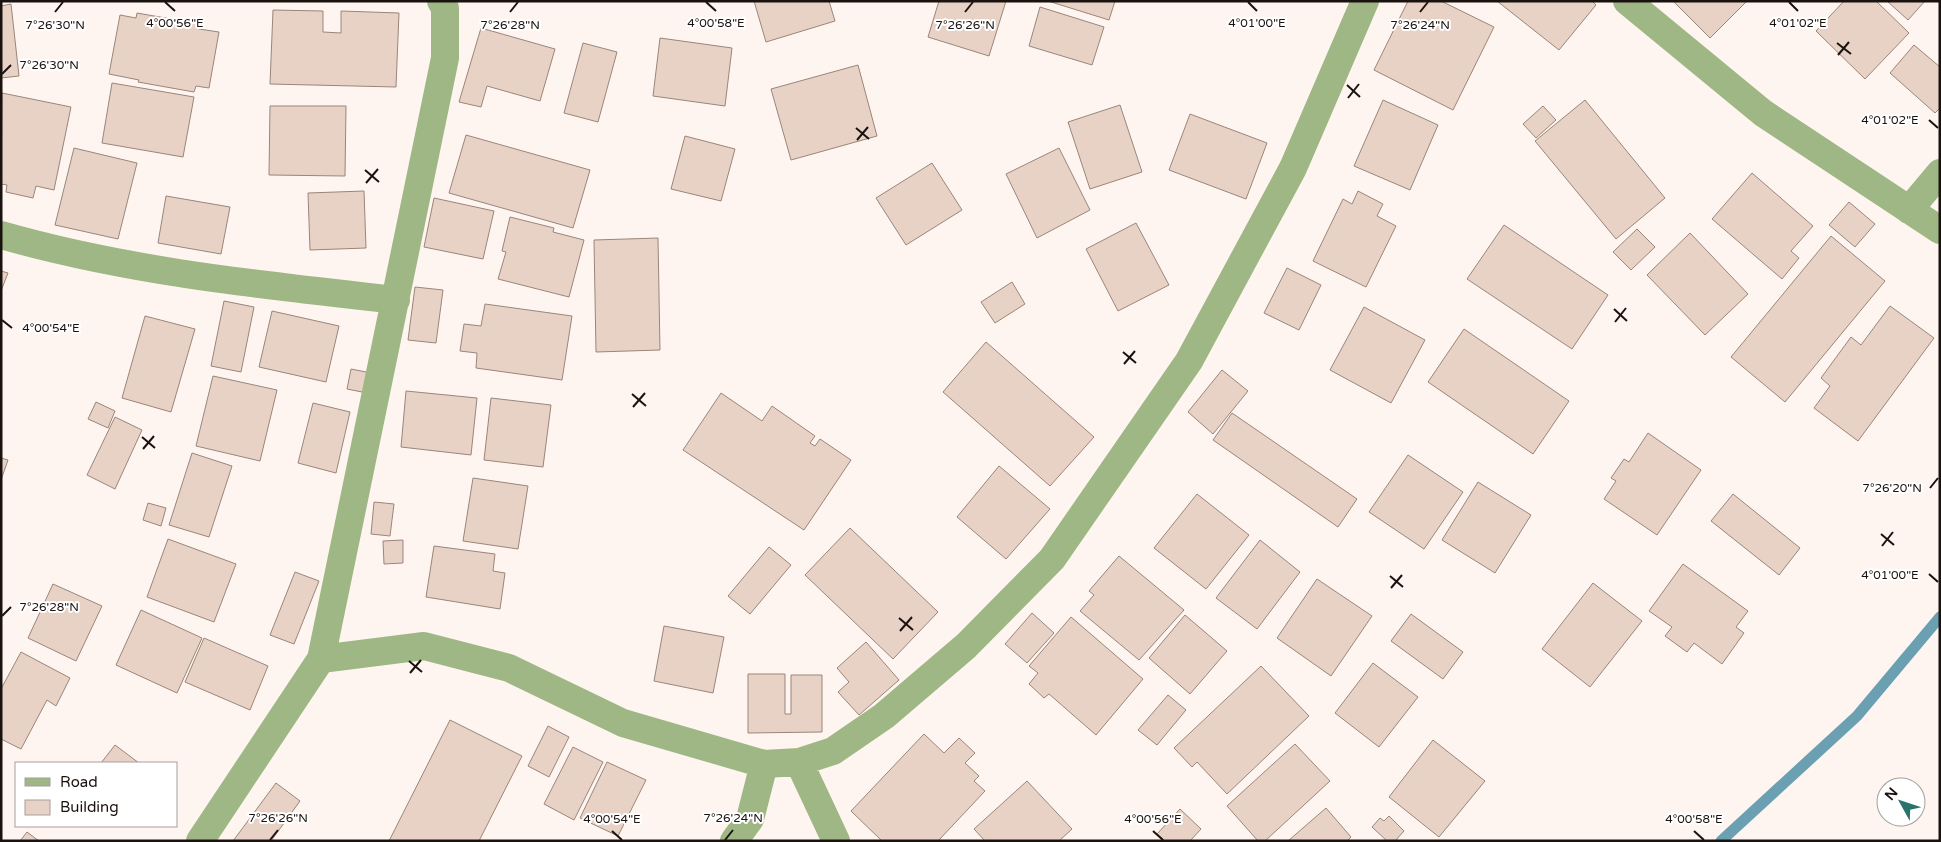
<svg xmlns="http://www.w3.org/2000/svg" width="1941" height="842" viewBox="0 0 1941 842" font-family="'Varela Round',sans-serif">
<style>
.lines{fill:none;stroke-linecap:round;stroke-linejoin:round}
.stream{stroke:#6ba0b2;stroke-width:11}
.building{fill:#e8d2c6;stroke:#9a857a}
.minor{stroke:#9eb784;stroke-width:28}
.ticks{fill:none;stroke:#1a120e;stroke-width:2}
.ticks-label{font-size:12px;text-anchor:middle;fill:#1a120e;stroke:#fff;stroke-width:4;stroke-linejoin:round;paint-order:stroke}
</style>
<rect width="100%" height="100%" fill="#fff5f0"/>
<g class="lines">
<!-- stream -->
<path class="stream" d="M 1721,841 L 1857,716 L 1940,617"/>
</g>
<!-- building -->
<path class="building" d="M 754,1 L 829,1 L 835,21 L 766,42 Z
M 939,1 L 1006,1 L 989,56 L 928,37 Z
M 1048,1 L 1115,1 L 1109,20 Z
M 1408,1 L 1441,1 L 1494,27 L 1453,110 L 1374,70 Z
M 1497,1 L 1592,1 L 1596,5 L 1559,50 Z
M 1673,1 L 1747,1 L 1710,38 Z
M 1844,1 L 1876,1 L 1909,33 L 1865,79 L 1816,31 Z
M 1887,1 L 1925,1 L 1908,20 Z
M 11,4 L 19,76 L 1,78 L 1,6 Z
M 1040,7 L 1104,27 L 1092,65 L 1029,46 Z
M 273,10 L 323,11 L 323,32 L 341,33 L 341,11 L 399,13 L 396,87 L 270,84 Z
M 137,13 L 200,24 L 199,29 L 219,32 L 209,88 L 196,86 L 194,92 L 138,82 L 139,80 L 109,74 L 120,15 L 136,18 Z
M 481,28 L 555,49 L 540,101 L 487,86 L 481,107 L 459,102 Z
M 660,38 L 732,48 L 725,106 L 653,96 Z
M 583,43 L 617,52 L 598,122 L 564,113 Z
M 1914,45 L 1940,67 L 1940,108 L 1935,113 L 1890,73 Z
M 858,65 L 877,136 L 791,160 L 771,89 Z
M 112,83 L 194,97 L 183,157 L 102,143 Z
M 2,93 L 71,107 L 54,190 L 36,186 L 33,198 L 6,192 L 7,185 L 1,184 Z
M 1383,100 L 1438,125 L 1410,190 L 1354,166 Z
M 1585,100 L 1665,198 L 1616,239 L 1535,141 Z
M 1120,105 L 1142,172 L 1090,189 L 1068,122 Z
M 270,106 L 346,106 L 345,176 L 269,175 Z
M 1543,106 L 1556,120 L 1536,138 L 1523,124 Z
M 1190,114 L 1267,143 L 1246,199 L 1169,170 Z
M 466,135 L 590,170 L 573,228 L 449,193 Z
M 685,136 L 735,149 L 721,201 L 671,189 Z
M 74,148 L 137,163 L 118,239 L 55,225 Z
M 1059,148 L 1090,210 L 1037,238 L 1006,174 Z
M 932,163 L 962,210 L 906,245 L 876,198 Z
M 1752,173 L 1813,226 L 1791,251 L 1799,258 L 1782,279 L 1712,219 Z
M 364,191 L 366,248 L 310,250 L 308,193 Z
M 1358,191 L 1383,204 L 1377,216 L 1396,226 L 1366,287 L 1313,261 L 1343,199 L 1352,204 Z
M 166,196 L 230,207 L 221,254 L 158,243 Z
M 434,198 L 494,211 L 483,259 L 424,247 Z
M 1849,202 L 1875,224 L 1855,247 L 1829,225 Z
M 510,217 L 554,228 L 553,232 L 584,240 L 569,297 L 498,279 L 506,252 L 502,251 Z
M 1136,223 L 1169,285 L 1118,311 L 1086,249 Z
M 1504,225 L 1608,295 L 1572,349 L 1467,279 Z
M 1637,229 L 1655,247 L 1631,270 L 1613,252 Z
M 1690,233 L 1748,294 L 1705,335 L 1647,275 Z
M 1831,236 L 1885,281 L 1785,402 L 1731,357 Z
M 658,238 L 660,350 L 596,352 L 594,240 Z
M 1287,268 L 1321,285 L 1299,330 L 1264,313 Z
M 1,271 L 8,273 L 1,291 Z
M 1012,282 L 1025,304 L 995,323 L 981,302 Z
M 415,287 L 443,290 L 436,343 L 408,340 Z
M 224,301 L 254,307 L 241,372 L 211,366 Z
M 485,304 L 572,316 L 562,380 L 476,368 L 477,353 L 460,351 L 464,324 L 481,326 Z
M 1890,306 L 1934,338 L 1858,441 L 1814,408 L 1830,386 L 1821,378 L 1851,337 L 1861,345 Z
M 1364,307 L 1425,340 L 1391,403 L 1330,370 Z
M 272,311 L 339,326 L 326,382 L 259,367 Z
M 145,316 L 195,329 L 171,412 L 122,398 Z
M 1464,329 L 1569,401 L 1533,454 L 1428,382 Z
M 986,342 L 1094,437 L 1050,486 L 943,392 Z
M 351,369 L 371,373 L 367,393 L 347,389 Z
M 1222,370 L 1248,391 L 1213,434 L 1188,412 Z
M 213,376 L 277,390 L 260,461 L 196,446 Z
M 406,391 L 477,398 L 471,455 L 401,447 Z
M 721,393 L 762,421 L 772,406 L 815,436 L 810,443 L 815,446 L 820,439 L 851,460 L 804,530 L 683,450 Z
M 491,398 L 551,405 L 543,467 L 484,460 Z
M 96,402 L 115,411 L 108,428 L 88,419 Z
M 313,403 L 350,412 L 336,473 L 298,463 Z
M 1232,413 L 1357,499 L 1338,527 L 1213,440 Z
M 115,417 L 142,430 L 115,489 L 87,475 Z
M 1648,433 L 1701,470 L 1657,535 L 1604,499 L 1616,481 L 1611,478 L 1624,459 L 1629,462 Z
M 192,453 L 232,466 L 209,537 L 169,525 Z
M 1408,455 L 1463,492 L 1424,549 L 1369,512 Z
M 1,458 L 8,460 L 1,480 Z
M 999,466 L 1050,509 L 1006,559 L 957,517 Z
M 473,478 L 528,486 L 518,549 L 463,541 Z
M 1478,482 L 1531,515 L 1495,573 L 1442,540 Z
M 1197,494 L 1249,535 L 1206,589 L 1154,548 Z
M 1733,494 L 1800,548 L 1779,575 L 1711,521 Z
M 374,502 L 394,504 L 390,536 L 371,534 Z
M 148,503 L 166,508 L 161,526 L 143,520 Z
M 850,528 L 938,612 L 893,659 L 805,575 Z
M 168,539 L 236,564 L 214,622 L 147,597 Z
M 403,540 L 403,563 L 384,564 L 383,541 Z
M 1260,540 L 1300,572 L 1257,629 L 1216,598 Z
M 434,546 L 495,554 L 493,571 L 505,573 L 500,609 L 426,597 Z
M 769,547 L 791,565 L 750,614 L 728,596 Z
M 1119,556 L 1184,610 L 1139,660 L 1080,611 L 1094,595 L 1089,591 Z
M 1683,564 L 1748,611 L 1736,627 L 1744,633 L 1722,664 L 1694,643 L 1687,652 L 1665,636 L 1672,627 L 1649,611 Z
M 295,572 L 319,581 L 294,644 L 270,635 Z
M 1317,579 L 1372,616 L 1331,676 L 1277,638 Z
M 1593,583 L 1642,621 L 1590,687 L 1542,649 Z
M 53,584 L 102,606 L 76,661 L 28,638 Z
M 141,610 L 202,638 L 177,693 L 116,665 Z
M 1032,613 L 1054,633 L 1027,663 L 1005,644 Z
M 1411,614 L 1463,652 L 1443,679 L 1391,641 Z
M 1185,615 L 1227,651 L 1190,694 L 1149,658 Z
M 1071,617 L 1143,679 L 1096,735 L 1049,694 L 1044,698 L 1029,684 L 1038,673 L 1029,666 Z
M 664,626 L 724,637 L 713,693 L 654,681 Z
M 204,638 L 268,666 L 250,710 L 185,682 Z
M 866,642 L 899,680 L 859,715 L 838,692 L 849,682 L 837,668 Z
M 21,652 L 70,678 L 56,706 L 47,700 L 21,749 L 1,739 L 1,689 Z
M 1373,663 L 1418,697 L 1379,747 L 1335,713 Z
M 1261,666 L 1309,716 L 1227,794 L 1197,762 L 1192,767 L 1174,748 Z
M 748,674 L 785,674 L 785,714 L 791,714 L 791,675 L 822,675 L 822,732 L 748,733 Z
M 1168,695 L 1186,710 L 1157,745 L 1138,730 Z
M 450,720 L 522,756 L 479,841 L 389,841 Z
M 548,726 L 569,737 L 549,777 L 528,766 Z
M 924,734 L 944,753 L 959,738 L 975,753 L 965,763 L 979,776 L 974,781 L 985,791 L 938,841 L 882,841 L 851,811 Z
M 1433,740 L 1485,781 L 1439,837 L 1389,797 Z
M 1295,744 L 1330,781 L 1265,841 L 1258,841 L 1227,806 Z
M 115,745 L 139,763 L 101,763 Z
M 573,747 L 603,762 L 574,820 L 544,804 Z
M 607,762 L 646,780 L 618,836 L 580,818 Z
M 1027,781 L 1072,829 L 1059,841 L 985,841 L 974,829 Z
M 276,783 L 300,801 L 271,841 L 233,841 Z
M 1326,808 L 1351,837 L 1347,841 L 1288,841 Z
M 1180,809 L 1201,829 L 1190,841 L 1165,841 L 1157,834 Z
M 1389,816 L 1404,831 L 1395,841 L 1387,841 L 1372,827 L 1380,818 L 1384,821 Z
M 27,832 L 39,841 L 20,841 Z"/>
<g class="lines">
<!-- minor -->
<path class="minor" d="M 1627,1 L 1763,113 L 1940,230
M 1909,210 L 1940,173
M 1,235 C 130,272 263,285 396,300
M 321,659 L 424,646 L 509,668 L 623,723 L 764,764 L 799,762 L 833,751 L 884,716 L 966,646 L 1052,559 L 1189,361 L 1293,168 L 1365,1
M 799,762 L 836,841
M 200,841 L 321,659 L 445,58 L 445,8 L 441,1
M 734,841 L 750,819 L 764,764"/>
</g>
<!-- ticks -->
<path class="ticks" d="M 165,2 L 175,11M 706,2 L 716,11M 1248,2 L 1257,11M 1789,2 L 1798,11M 55,12 L 63,2M 510,12 L 518,2M 965,12 L 973,2M 1420,12 L 1428,2M 1837,43 L 1851,54M 1838,55 L 1849,42M 2,74 L 11,65M 1347,85 L 1360,97M 1348,98 L 1359,84M 1929,120 L 1938,128M 856,128 L 869,139M 857,140 L 868,127M 365,170 L 379,182M 366,183 L 378,169M 1614,309 L 1627,321M 2,320 L 12,328M 1615,322 L 1626,308M 1123,352 L 1136,363M 1124,364 L 1135,351M 632,394 L 646,406M 633,407 L 645,393M 142,437 L 155,448M 143,449 L 154,436M 1930,488 L 1938,478M 1881,534 L 1894,545M 1882,546 L 1893,532M 1929,574 L 1938,582M 1390,576 L 1403,587M 1391,588 L 1402,575M 2,616 L 11,607M 899,618 L 913,630M 900,631 L 912,617M 409,661 L 422,672M 410,673 L 421,660M 612,831 L 622,840M 1153,831 L 1163,840M 1694,831 L 1704,840M 270,840 L 278,830M 725,840 L 733,830"/>
<g class="ticks-label">
<text x="1798" y="27">4°01'02"E</text>
<text x="175" y="27">4°00'56"E</text>
<text x="716" y="27">4°00'58"E</text>
<text x="1257" y="27">4°01'00"E</text>
<text x="55" y="29">7°26'30"N</text>
<text x="510" y="29">7°26'28"N</text>
<text x="965" y="29">7°26'26"N</text>
<text x="1420" y="29">7°26'24"N</text>
<text x="49" y="69">7°26'30"N</text>
<text x="1890" y="124">4°01'02"E</text>
<text x="51" y="332">4°00'54"E</text>
<text x="1892" y="492">7°26'20"N</text>
<text x="1890" y="579">4°01'00"E</text>
<text x="49" y="611">7°26'28"N</text>
<text x="278" y="822">7°26'26"N</text>
<text x="733" y="822">7°26'24"N</text>
<text x="612" y="823">4°00'54"E</text>
<text x="1153" y="823">4°00'56"E</text>
<text x="1694" y="823">4°00'58"E</text>
</g>
<!-- border -->
<rect width="1941" height="842" fill="none" stroke="#1a120e" stroke-width="5"/>
<!-- legend -->
<rect x="15" y="762" width="162" height="65" fill="#ffffff" stroke="#a3a09f"/>
<rect x="25" y="778" width="25" height="8" fill="#9eb784" stroke="#a3a09f"/>
<text x="60" y="787" font-size="15" fill="#1a120e">Road</text>
<rect x="25" y="800" width="25" height="15" fill="#e8d2c6" stroke="#a3a09f"/>
<text x="60" y="812" font-size="15" fill="#1a120e">Building</text>
<!-- north arrow -->
<g transform="translate(1901 802) rotate(310)"><circle r="24" fill="#ffffff" stroke="#a3a09f"/>
<path d="M0-4L9 19L0 12L-9 19Z" fill="#2a736d"/>
<text y="-8" font-size="14" font-weight="bold" text-anchor="middle" fill="#1a120e">N</text>
</g>
</svg>
